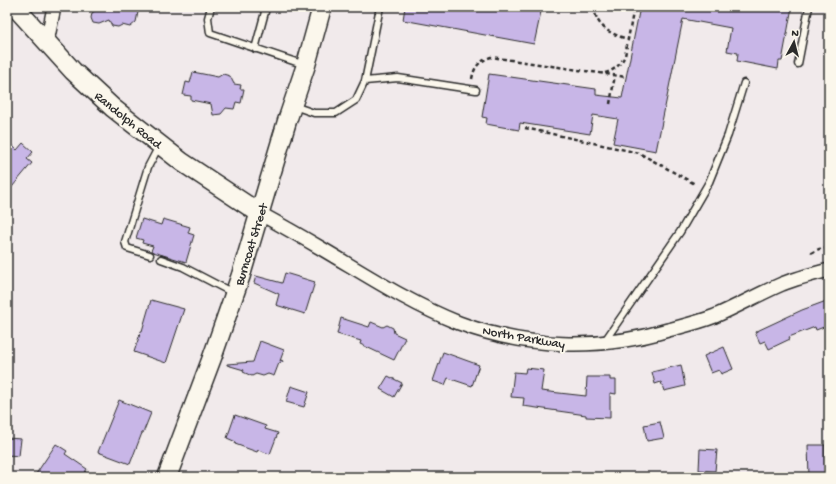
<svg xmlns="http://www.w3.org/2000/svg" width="836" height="484" viewBox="0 0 836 484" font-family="'Gochi Hand',sans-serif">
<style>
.building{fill:#c8b6e7;stroke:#2b2b2b}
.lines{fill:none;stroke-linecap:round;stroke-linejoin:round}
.lane-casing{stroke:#2b2b2b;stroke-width:9}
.street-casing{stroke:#2b2b2b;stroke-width:16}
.secondary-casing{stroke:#2b2b2b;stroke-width:21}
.path{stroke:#2b2b2b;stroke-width:2.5;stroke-dasharray:4 3;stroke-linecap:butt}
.lane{stroke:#fbf7ec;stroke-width:6}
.street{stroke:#fbf7ec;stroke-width:13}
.secondary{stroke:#fbf7ec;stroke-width:18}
.labels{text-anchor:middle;stroke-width:4;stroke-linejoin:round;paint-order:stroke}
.street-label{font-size:13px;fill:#2b2b2b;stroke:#fbf7ec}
</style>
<rect width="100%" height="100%" fill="#f1eaeb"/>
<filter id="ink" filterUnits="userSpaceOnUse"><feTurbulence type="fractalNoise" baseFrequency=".025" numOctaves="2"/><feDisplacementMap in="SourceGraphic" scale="8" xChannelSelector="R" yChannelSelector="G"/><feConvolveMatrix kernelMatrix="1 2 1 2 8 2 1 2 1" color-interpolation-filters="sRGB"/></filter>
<g filter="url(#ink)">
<!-- building -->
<path class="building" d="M 100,7 L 139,7 L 136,22 L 130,27 L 122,25 L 118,27 L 112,26 L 109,20 L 99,24 L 93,23 L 91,18 L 92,13 Z
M 405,7 L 542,7 L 534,44 L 403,20 Z
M 640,7 L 792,7 L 782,61 L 779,61 L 778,69 L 737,61 L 738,53 L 727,51 L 731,28 L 683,19 L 656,151 L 613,143 L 618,119 L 593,115 L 590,134 L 520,123 L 519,130 L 486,124 L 487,118 L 482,117 L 489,74 L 596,89 L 596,95 L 622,98 Z
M 193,72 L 218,77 L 223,74 L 230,76 L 234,84 L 241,85 L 240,89 L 244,89 L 241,103 L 236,102 L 234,109 L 226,108 L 221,114 L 213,115 L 211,104 L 191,100 L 191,96 L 183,95 L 186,82 L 190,83 Z
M 7,141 L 17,150 L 23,143 L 33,152 L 27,159 L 32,163 L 7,193 Z
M 142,219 L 161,225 L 163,219 L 190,227 L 188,233 L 194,235 L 186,262 L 153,252 L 151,251 L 153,246 L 142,243 L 143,240 L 136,238 Z
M 285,273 L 315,282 L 305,314 L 276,305 L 279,294 L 254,283 L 256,276 L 282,283 Z
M 151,300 L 184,309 L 166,363 L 134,352 L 141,331 L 142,331 Z
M 829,300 L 829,325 L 816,330 L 815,327 L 789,337 L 790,339 L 769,349 L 765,341 L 760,343 L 755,332 L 802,310 Z
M 341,318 L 369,327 L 371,322 L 383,327 L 387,325 L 393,328 L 394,333 L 405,338 L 394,360 L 360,344 L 361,341 L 337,334 Z
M 260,341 L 284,350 L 280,361 L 282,360 L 283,362 L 279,363 L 274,376 L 268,374 L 263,376 L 256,374 L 252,376 L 243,372 L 244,370 L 227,365 L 227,364 L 253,362 Z
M 724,347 L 733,369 L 721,374 L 719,370 L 711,373 L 704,356 Z
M 443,352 L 479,365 L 472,386 L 448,378 L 445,385 L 433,381 Z
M 681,365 L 685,386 L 664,391 L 661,382 L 655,384 L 652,372 Z
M 526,368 L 544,370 L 541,391 L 586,396 L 587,377 L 610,377 L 610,380 L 616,380 L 616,394 L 610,393 L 610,418 L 586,417 L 586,415 L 523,406 L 524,398 L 511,397 L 514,372 L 525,373 Z
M 388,376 L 402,383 L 394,397 L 380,389 Z
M 291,386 L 309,392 L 304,407 L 286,402 Z
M 119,400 L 151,413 L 143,433 L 142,433 L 130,464 L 98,452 Z
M 235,415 L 266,426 L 265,429 L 278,433 L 270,454 L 258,450 L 257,452 L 235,444 L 236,442 L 227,438 Z
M 660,422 L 664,438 L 647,441 L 644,425 Z
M 7,438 L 21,439 L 19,456 L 7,455 Z
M 56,444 L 67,451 L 65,454 L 87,469 L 82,477 L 34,477 Z
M 808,445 L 825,445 L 825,477 L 809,477 Z
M 700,449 L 717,450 L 715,471 L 699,470 Z"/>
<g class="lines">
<!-- lane casing -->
<g class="lane-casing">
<path id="lane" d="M 211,7 L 208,18 L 210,33 L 305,65
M 255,49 L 265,12 L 262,7
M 798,64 L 809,7
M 365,81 L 398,78 L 476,90
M 294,106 L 314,113 L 336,113 L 356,100 L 365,81 L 380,7
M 150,255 L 127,248 L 125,242 L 148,167 L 159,146
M 161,259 L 183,267 L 233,293
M 604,342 L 680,232 L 709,182 L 728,135 L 744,83"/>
</g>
<!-- street casing -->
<g class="street-casing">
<path id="street" d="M 47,42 L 54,7
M 259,213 C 281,225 302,237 324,250 C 368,276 411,304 459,323 C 525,348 600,351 668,330 C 683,326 700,322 715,316 C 738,306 759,294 782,284 C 797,278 813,274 829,270"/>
</g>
<!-- secondary casing -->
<g class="secondary-casing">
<path id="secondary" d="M 15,7 L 73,71 L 113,108 L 182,162 L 259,213
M 167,477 L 213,355 L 241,275 L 287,121 L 306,65 L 322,7"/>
</g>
<!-- path -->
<path class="path" d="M 594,7 C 596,27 610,34 628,39
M 605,73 C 615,70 620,65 625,56 L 634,7
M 472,79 C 474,67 479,61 491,57 L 626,77
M 610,104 L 615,75
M 525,128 L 639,153 L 695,184
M 811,253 L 819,249 L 829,248"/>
<!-- lane -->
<use href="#lane" class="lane"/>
<!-- street -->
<use href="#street" class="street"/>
<!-- secondary -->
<use href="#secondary" class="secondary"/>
</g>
</g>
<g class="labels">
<!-- street labels -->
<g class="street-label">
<text transform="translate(129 119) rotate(39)" y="5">Randolph Road</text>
<text transform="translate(250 244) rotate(-73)" y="5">Burncoat Street</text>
<text transform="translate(524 336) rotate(10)" y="5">North Parkway</text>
</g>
</g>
<!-- margin -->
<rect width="836" height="484" fill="none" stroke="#fbf7ec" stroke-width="24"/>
<rect x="12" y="12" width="812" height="460" fill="none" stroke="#2b2b2b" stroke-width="1.5" filter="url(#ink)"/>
<!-- north arrow -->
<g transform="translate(794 42) rotate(7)" stroke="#fbf7ec" stroke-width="3" paint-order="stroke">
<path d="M0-3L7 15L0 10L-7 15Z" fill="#2b2b2b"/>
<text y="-6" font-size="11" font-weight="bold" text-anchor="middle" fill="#2b2b2b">N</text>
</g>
</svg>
